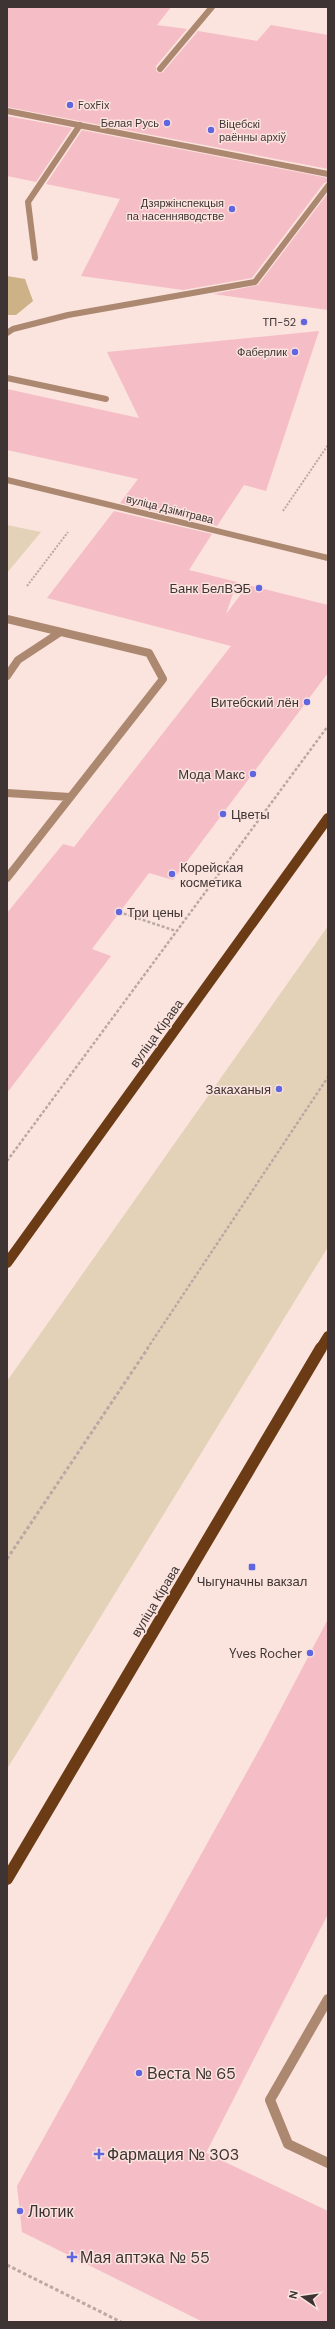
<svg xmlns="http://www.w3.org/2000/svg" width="335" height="2329" viewBox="0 0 335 2329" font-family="'DM Sans',sans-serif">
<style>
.green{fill:#e4d2b8}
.forest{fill:#cdb187}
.building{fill:#f5bec6}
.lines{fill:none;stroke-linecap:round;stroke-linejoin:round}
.path-far2{stroke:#bba8a4;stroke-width:2;stroke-dasharray:2 1.5;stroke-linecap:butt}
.path-far1{stroke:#bba8a4;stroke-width:2.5;stroke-dasharray:3 2;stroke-linecap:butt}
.path{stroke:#bba8a4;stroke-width:3;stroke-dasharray:3.5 2.5;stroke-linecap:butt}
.service-far2{stroke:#ac8870;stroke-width:6}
.service-far1{stroke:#ac8870;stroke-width:8}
.service{stroke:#ac8870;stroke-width:10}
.minor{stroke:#ac8870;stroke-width:6}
.primary-far1{stroke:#6b3b15;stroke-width:10}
.primary{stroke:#6b3b15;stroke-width:12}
.poi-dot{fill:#5f66de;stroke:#fbe3de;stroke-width:1.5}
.labels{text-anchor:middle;stroke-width:3;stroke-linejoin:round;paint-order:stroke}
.far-poi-label{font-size:11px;fill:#3e3433;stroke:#fbe3de;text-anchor:end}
.far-street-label{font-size:11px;fill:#3e3433;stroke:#fbe3de}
.poi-label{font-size:13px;fill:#3e3433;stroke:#fbe3de;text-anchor:end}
.street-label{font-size:13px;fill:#3e3433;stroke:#fbe3de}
.near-poi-label{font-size:16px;fill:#3e3433;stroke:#fbe3de;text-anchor:start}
</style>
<rect width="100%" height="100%" fill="#fbe3de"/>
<!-- green -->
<path class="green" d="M 7,525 L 41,532 L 7,573 Z
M 328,926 L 328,1247 L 7,1769 L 7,1381 Z"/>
<!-- forest -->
<path class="forest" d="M 7,276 L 25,279 L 33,301 L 16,315 L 7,315 Z"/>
<!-- building -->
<path class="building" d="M 7,7 L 171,7 L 157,25 L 187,29 L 156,66 L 156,71 L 160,73 L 163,72 L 198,31 L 257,41 L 271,25 L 328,35 L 328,169 L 7,107 Z
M 7,116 L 72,128 L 36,182 L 7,176 Z
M 82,130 L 328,178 L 328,182 L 324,183 L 252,278 L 183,290 L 81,276 L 120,199 L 46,184 Z
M 328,193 L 328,310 L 213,294 L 258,285 Z
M 319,331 L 266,491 L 244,485 L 217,526 L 120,503 L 138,479 L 7,450 L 7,389 L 139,418 L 107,352 Z
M 114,511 L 212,534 L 189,570 L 237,582 L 226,614 L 248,585 L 328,605 L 328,673 L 173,880 L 149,873 L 92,949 L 111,956 L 7,1093 L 7,913 L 63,844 L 74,847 L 231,646 L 47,598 Z
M 328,1619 L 328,1914 L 206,2153 L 328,2211 L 328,2322 L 203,2322 L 22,2232 L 17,2186 L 264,1741 Z"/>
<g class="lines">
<!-- path-far2 -->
<path class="path-far2" d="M 283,511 L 328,445
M 27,586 L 68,532"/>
<!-- path-far1 -->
<path class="path-far1" d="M 119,912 L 176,931
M 7,1161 L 328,726
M 147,1349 L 328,1077"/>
<!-- path -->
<path class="path" d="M 7,1559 L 148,1348
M 7,2265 L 121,2322"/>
<!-- service-far2 -->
<path class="service-far2" d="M 160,69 L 212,7
M 35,258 L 28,202 L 80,125
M 7,333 L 13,329 L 68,315 L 255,282 L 328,186
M 7,378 L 106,399"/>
<!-- service-far1 -->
<path class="service-far1" d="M 7,619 L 149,653 L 163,679 L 7,878
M 7,676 L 18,660 L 59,633
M 7,793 L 70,797"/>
<!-- service -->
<path class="service" d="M 328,1999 L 270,2100 L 288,2144 L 328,2163"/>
<!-- minor -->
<path class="minor" d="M 7,111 L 328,174
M 7,480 L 328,558"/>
<!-- primary-far1 -->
<path class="primary-far1" d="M 7,1263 L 328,818
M 320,1349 L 328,1336"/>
<!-- primary -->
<path class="primary" d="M 7,1879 L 321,1348"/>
</g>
<!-- markers -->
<g class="poi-dot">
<circle cx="70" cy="105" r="4"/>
<circle cx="167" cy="123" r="4"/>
<circle cx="211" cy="130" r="4"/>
<circle cx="232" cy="209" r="4"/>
<circle cx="304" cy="322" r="4"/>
<circle cx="295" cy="352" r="4"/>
<circle cx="259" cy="588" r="4"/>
<circle cx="307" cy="702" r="4"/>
<circle cx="253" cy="774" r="4"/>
<circle cx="223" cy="814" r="4"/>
<circle cx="172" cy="874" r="4"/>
<circle cx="119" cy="912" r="4"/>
<circle cx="279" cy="1089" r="4"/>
<rect x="248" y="1563" width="8" height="8" rx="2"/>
<circle cx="310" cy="1653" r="4"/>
<circle cx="139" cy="2073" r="4"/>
<path d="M97 2148h4v4h4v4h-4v4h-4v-4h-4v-4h4z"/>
<circle cx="20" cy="2211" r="4"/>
<path d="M70 2251h4v4h4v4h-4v4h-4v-4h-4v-4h4z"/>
</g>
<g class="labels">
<!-- far-poi labels -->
<g class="far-poi-label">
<text x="78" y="109" text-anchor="start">FoxFix</text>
<text x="159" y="127">Белая Русь</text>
<text x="219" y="128" text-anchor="start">Віцебскі<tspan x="219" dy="13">раённы архіў</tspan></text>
<text x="224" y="207">Дзяржінспекцыя<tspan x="224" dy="13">па насенняводстве</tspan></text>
<text x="296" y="326">ТП-52</text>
<text x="287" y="356">Фаберлик</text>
</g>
<!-- far-street labels -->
<g class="far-street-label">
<text transform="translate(170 509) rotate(14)" y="4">вуліца Дзімітрава</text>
</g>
<!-- poi labels -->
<g class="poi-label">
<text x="251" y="593">Банк БелВЭБ</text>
<text x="299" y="707">Витебский лён</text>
<text x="245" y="779">Мода Макс</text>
<text x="231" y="819" text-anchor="start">Цветы</text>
<text x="180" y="872" text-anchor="start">Корейская<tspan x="180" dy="15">косметика</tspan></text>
<text x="127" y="917" text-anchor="start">Три цены</text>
<text x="271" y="1094">Закаханыя</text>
<text x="252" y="1586" text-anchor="middle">Чыгуначны вакзал</text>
<text x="302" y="1658">Yves Rocher</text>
</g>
<!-- street labels -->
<g class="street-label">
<text transform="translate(156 1033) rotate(-54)" y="5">вуліца Кірава</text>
<text transform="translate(155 1601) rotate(-59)" y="5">вуліца Кірава</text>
</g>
<!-- near-poi labels -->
<g class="near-poi-label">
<text x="147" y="2079">Веста № 65</text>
<text x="107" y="2160">Фармация № 303</text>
<text x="28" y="2217">Лютик</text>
<text x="80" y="2263">Мая аптэка № 55</text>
</g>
</g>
<!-- border -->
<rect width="335" height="2329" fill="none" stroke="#3e3433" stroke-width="16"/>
<!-- north arrow -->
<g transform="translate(303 2297) rotate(283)" stroke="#fbe3de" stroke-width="3" paint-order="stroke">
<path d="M0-3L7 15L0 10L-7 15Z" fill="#3e3433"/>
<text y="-6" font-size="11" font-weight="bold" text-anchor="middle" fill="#3e3433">N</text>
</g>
</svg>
